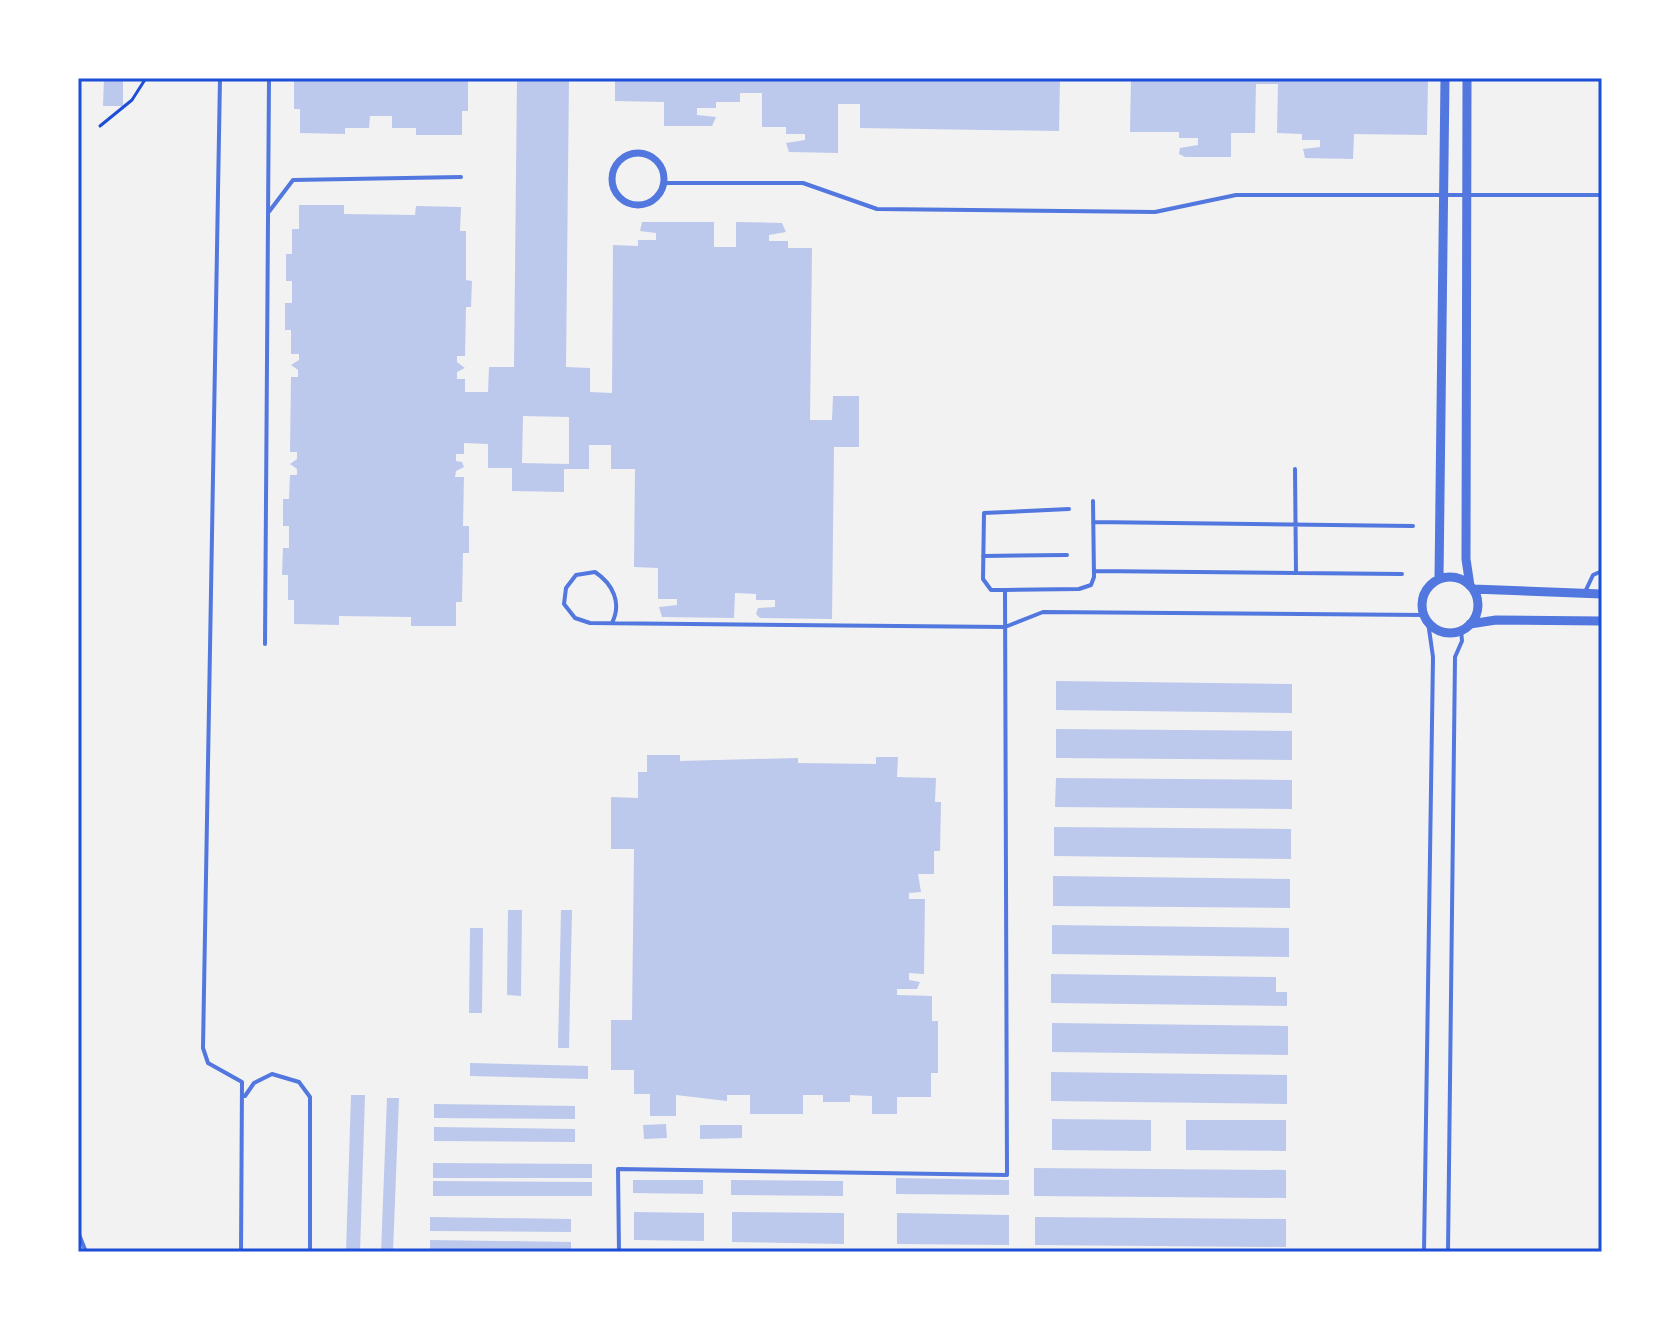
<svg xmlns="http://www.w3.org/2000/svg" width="1680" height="1330" viewBox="0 0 1680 1330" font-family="'Exo 2',sans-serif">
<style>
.building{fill:#bdc9ec;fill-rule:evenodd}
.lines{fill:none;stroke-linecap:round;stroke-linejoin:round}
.path{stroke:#1d4ed8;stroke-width:3}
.service{stroke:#5277de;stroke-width:4}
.minor{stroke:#5277de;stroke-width:7}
.tertiary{stroke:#5277de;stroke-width:9}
.neatline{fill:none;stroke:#1d4ed8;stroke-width:3}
</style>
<rect width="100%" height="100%" fill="#f2f2f2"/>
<!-- building -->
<path class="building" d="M 104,78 L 123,78 L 123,106 L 103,106 Z
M 294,78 L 468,78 L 468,111 L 462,111 L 462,135 L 416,135 L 416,128 L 392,128 L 392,116 L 370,116 L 369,128 L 345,128 L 345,134 L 300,133 L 300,109 L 294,109 Z
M 517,78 L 569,78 L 566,367 L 590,368 L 590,392 L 612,393 L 613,245 L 638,246 L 638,240 L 656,240 L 656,233 L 640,231 L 642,222 L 714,222 L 714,247 L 736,247 L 736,222 L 782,223 L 786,232 L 769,235 L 769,241 L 788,241 L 788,248 L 812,248 L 810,420 L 832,420 L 833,396 L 859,396 L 859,447 L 834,447 L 832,619 L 760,618 L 756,614 L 758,608 L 775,607 L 775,600 L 756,600 L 756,594 L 735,593 L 734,618 L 662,617 L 659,607 L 677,605 L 677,599 L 658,599 L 658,568 L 634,567 L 635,469 L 611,469 L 611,445 L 589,445 L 589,469 L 564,469 L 564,492 L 512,491 L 512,468 L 488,468 L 488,444 L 464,443 L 464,454 L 456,454 L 456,461 L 462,462 L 464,467 L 456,471 L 455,477 L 464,477 L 463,526 L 469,526 L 469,553 L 463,553 L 462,602 L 456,602 L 456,626 L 411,626 L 411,617 L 339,616 L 339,625 L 294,624 L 294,600 L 288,600 L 288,575 L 282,575 L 283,548 L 289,548 L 289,526 L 283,526 L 283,499 L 289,499 L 290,475 L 297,475 L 297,469 L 290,464 L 297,459 L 297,452 L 290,452 L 291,377 L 298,377 L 298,370 L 291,365 L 299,360 L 299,354 L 291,354 L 291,330 L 285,330 L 285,303 L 292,303 L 292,281 L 286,281 L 286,254 L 292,254 L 292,229 L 299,229 L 299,205 L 344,205 L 344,214 L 415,215 L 416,206 L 461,207 L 460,231 L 466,231 L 466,280 L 472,281 L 471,307 L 466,307 L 465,356 L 457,356 L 457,362 L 465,368 L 457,372 L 457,379 L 465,379 L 465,392 L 488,392 L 489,367 L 514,367 ZM 523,416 L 569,417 L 569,464 L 522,463 Z
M 615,78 L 1060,78 L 1059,131 L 860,128 L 860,104 L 838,104 L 838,153 L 789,152 L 786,143 L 805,140 L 805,134 L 786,134 L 786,127 L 762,127 L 762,93 L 740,93 L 740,102 L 716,102 L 716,108 L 697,108 L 697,115 L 716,117 L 712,126 L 664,126 L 664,102 L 615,101 Z
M 1131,78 L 1428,78 L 1427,135 L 1354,134 L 1353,159 L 1305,158 L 1303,149 L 1320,147 L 1320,140 L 1302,140 L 1302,134 L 1277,133 L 1278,84 L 1256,84 L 1255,133 L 1231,133 L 1231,157 L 1185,157 L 1179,154 L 1180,148 L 1198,145 L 1198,138 L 1179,138 L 1179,132 L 1130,132 Z
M 1056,681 L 1292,684 L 1292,713 L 1056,710 Z
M 1056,729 L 1292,731 L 1292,760 L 1056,758 Z
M 647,755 L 680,755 L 680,761 L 798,758 L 798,763 L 876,764 L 876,757 L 898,757 L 897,777 L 936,778 L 935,802 L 941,802 L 940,851 L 934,851 L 934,874 L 918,874 L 921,892 L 909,893 L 909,899 L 925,899 L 924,974 L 909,973 L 909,980 L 920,982 L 917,989 L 897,989 L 897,995 L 932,996 L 932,1021 L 938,1021 L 938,1073 L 931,1073 L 931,1097 L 897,1097 L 897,1114 L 872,1114 L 872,1096 L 850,1095 L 850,1102 L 823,1102 L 823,1095 L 803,1095 L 803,1114 L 750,1114 L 750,1095 L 727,1095 L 727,1101 L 676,1095 L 676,1116 L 650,1116 L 650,1094 L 634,1094 L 634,1070 L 611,1070 L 611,1020 L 632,1020 L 634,849 L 611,849 L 611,797 L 638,798 L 638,772 L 647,772 Z
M 1056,778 L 1292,780 L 1292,809 L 1055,807 Z
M 1054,827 L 1291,829 L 1291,859 L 1054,856 Z
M 1053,876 L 1290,879 L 1290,908 L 1053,906 Z
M 508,910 L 522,910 L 521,996 L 507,995 Z
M 561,910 L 572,910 L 569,1048 L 558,1048 Z
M 1052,925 L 1289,928 L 1289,957 L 1052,954 Z
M 470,928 L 483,928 L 482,1013 L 469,1013 Z
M 1051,974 L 1276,977 L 1276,992 L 1287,992 L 1287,1006 L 1051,1003 Z
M 1052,1023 L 1288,1026 L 1288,1055 L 1052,1052 Z
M 470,1063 L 588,1066 L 588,1079 L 470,1076 Z
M 1051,1072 L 1287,1075 L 1287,1104 L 1051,1101 Z
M 351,1095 L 365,1095 L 360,1252 L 346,1252 Z
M 387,1098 L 399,1098 L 393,1252 L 381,1252 Z
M 434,1104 L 575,1106 L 575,1119 L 434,1118 Z
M 1052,1119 L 1151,1120 L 1151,1151 L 1052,1150 Z
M 1186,1120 L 1286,1120 L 1286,1151 L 1186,1150 Z
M 666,1124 L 667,1138 L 644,1139 L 643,1125 Z
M 700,1125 L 742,1125 L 742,1138 L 700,1139 Z
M 434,1127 L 575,1129 L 575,1142 L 434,1141 Z
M 433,1163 L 592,1164 L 592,1178 L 433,1178 Z
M 1034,1168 L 1286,1170 L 1286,1198 L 1034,1196 Z
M 896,1178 L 1009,1180 L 1009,1195 L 896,1194 Z
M 633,1180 L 703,1180 L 703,1194 L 633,1193 Z
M 731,1180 L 843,1181 L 843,1196 L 731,1195 Z
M 433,1181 L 592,1182 L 592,1196 L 433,1196 Z
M 634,1212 L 704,1213 L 704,1241 L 634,1240 Z
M 732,1212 L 844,1213 L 844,1244 L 732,1242 Z
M 897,1213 L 1009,1215 L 1009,1245 L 897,1244 Z
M 430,1217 L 571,1219 L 571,1232 L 430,1231 Z
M 1035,1217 L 1286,1219 L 1286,1247 L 1035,1245 Z
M 430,1240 L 571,1242 L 571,1252 L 430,1252 Z"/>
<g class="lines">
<!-- path -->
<path class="path" d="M 100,126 L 132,100 L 146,78"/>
<!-- service -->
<path class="service" d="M 220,78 L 203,1048 L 208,1063 L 242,1082 L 241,1252
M 664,183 L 803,183 L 877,209 L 1155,212 L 1236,195 L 1602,195
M 268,213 L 293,180 L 461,177
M 1295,469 L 1296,573
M 1093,522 L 1413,526
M 983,556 L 1067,555
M 1094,571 L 1402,574
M 1005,590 L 991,590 L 983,579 L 984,513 L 1069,509
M 1585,592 L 1593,575 L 1602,571
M 612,623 C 622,603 613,584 595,572 L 576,575 L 566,588 L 564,604 L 575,618 L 590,623 L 1005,627 L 1043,612 L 1424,615
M 265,644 L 269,78
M 245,1096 L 254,1083 L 272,1074 L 299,1082 L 310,1097 L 310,1252
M 78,1232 L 86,1252
M 619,1252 L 618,1169 L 1007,1175 L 1005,590 L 1079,589 L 1091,585 L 1094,577 L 1093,501
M 1424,1252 L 1433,657 L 1428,622
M 1448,1252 L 1455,657 L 1462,641 L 1461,630"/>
<!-- minor -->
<path class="minor" d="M612 179a26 26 0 1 1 52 0a26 26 0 1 1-52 0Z"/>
<!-- tertiary -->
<path class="tertiary" d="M 1467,78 L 1466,559 L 1470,586
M1422 605a28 28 0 1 1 56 0a28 28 0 1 1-56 0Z
M 1439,579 L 1445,78
M 1473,589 L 1602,594
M 1470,624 L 1496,620 L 1602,621"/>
</g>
<!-- border -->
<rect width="1680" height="1330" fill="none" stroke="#ffffff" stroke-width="160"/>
<rect x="80" y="80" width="1520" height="1170" class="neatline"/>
</svg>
